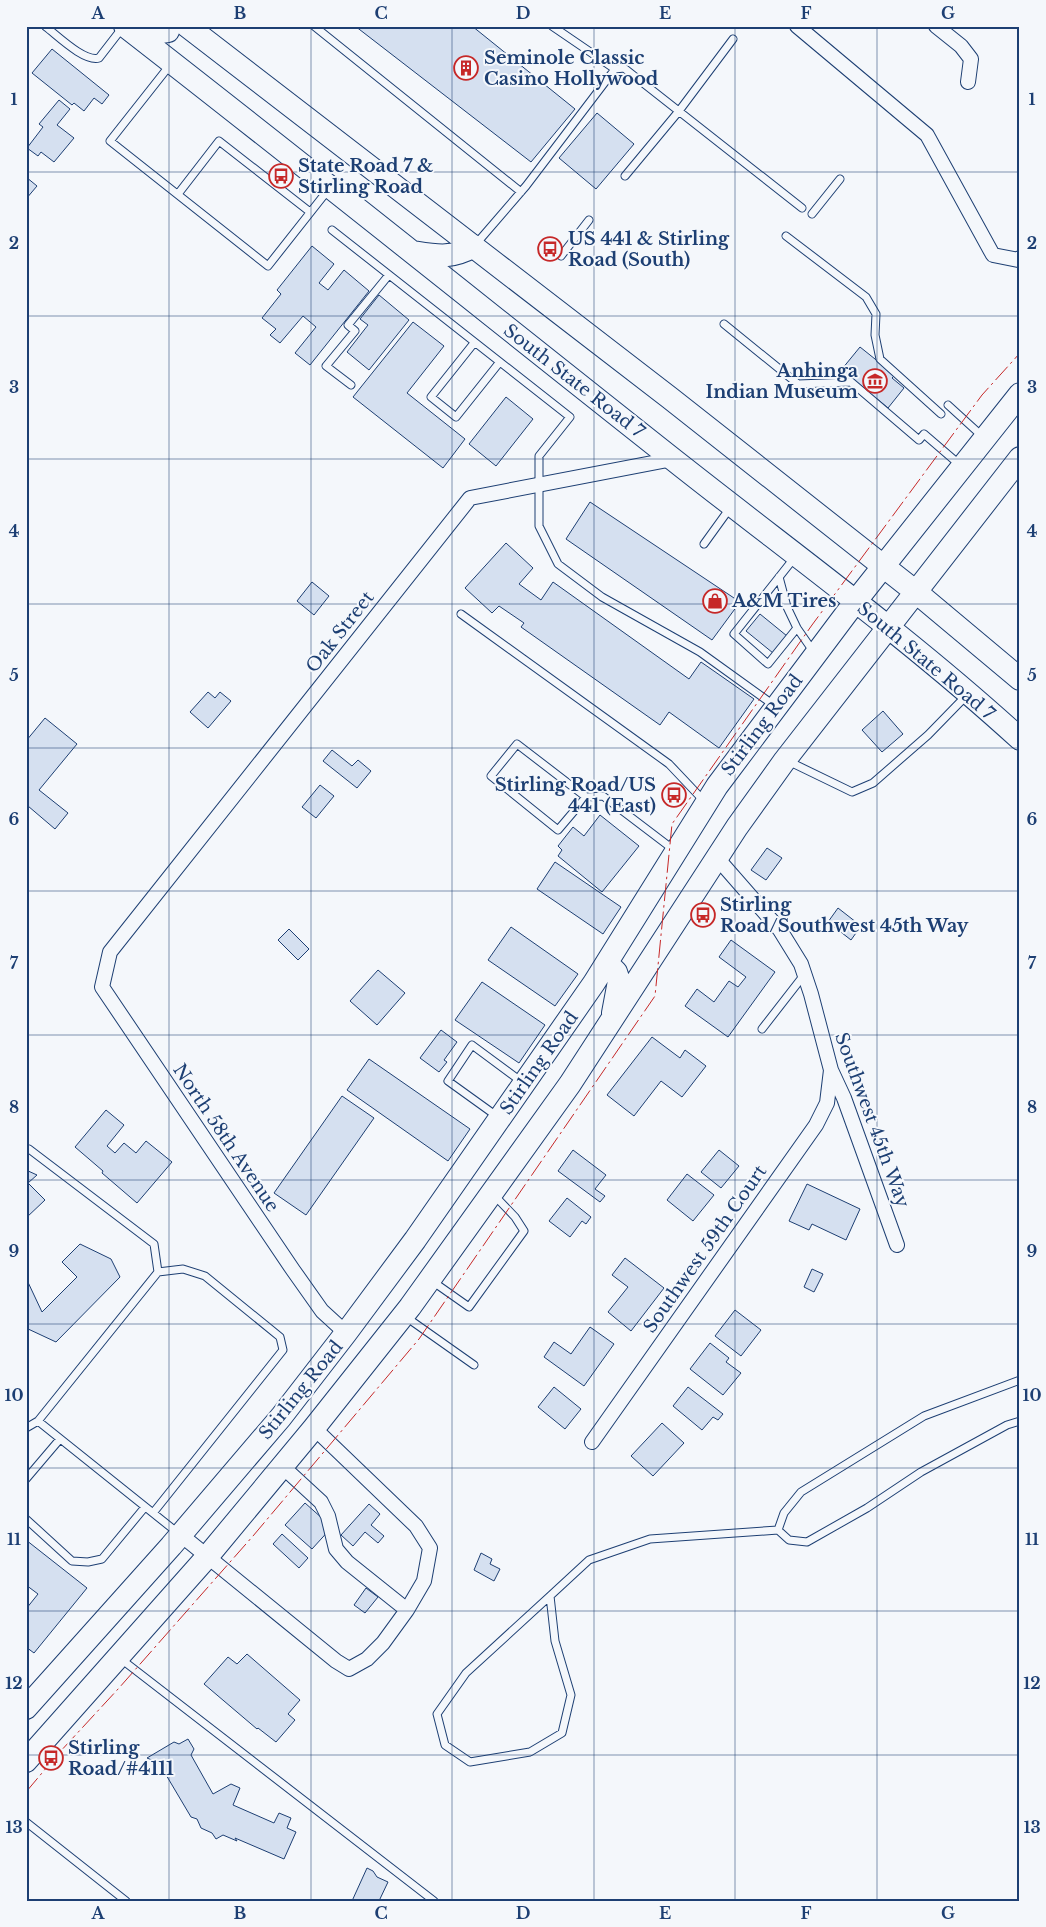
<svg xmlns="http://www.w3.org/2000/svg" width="1046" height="1927" viewBox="0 0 1046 1927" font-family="'Libre Baskerville',serif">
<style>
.building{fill:#d5e0f0;stroke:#1d3f73}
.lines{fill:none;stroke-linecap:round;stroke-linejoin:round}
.service-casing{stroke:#1d3f73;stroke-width:9}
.minor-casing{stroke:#1d3f73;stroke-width:16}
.primary-casing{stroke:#1d3f73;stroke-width:24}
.service{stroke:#f4f7fb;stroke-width:7}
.minor{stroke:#f4f7fb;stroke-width:14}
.primary{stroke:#f4f7fb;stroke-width:22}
.power{stroke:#c62828;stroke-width:1;stroke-dasharray:18 4 2.5 4;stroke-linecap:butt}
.grid{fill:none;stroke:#1d3f73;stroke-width:1;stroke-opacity:0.55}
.labels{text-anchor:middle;stroke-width:4;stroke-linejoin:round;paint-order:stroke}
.poi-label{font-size:18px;font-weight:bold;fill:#1d3f73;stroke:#f4f7fb;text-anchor:start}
.street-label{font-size:18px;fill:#1d3f73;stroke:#f4f7fb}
.neatline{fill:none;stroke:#1d3f73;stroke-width:2}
.grid-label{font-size:16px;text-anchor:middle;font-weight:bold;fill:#1d3f73}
</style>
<rect width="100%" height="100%" fill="#f4f7fb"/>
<!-- building -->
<path class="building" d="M 355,26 L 472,26 L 575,109 L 531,162 Z
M 52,49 L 109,95 L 102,104 L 94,98 L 84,111 L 74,103 L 72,105 L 32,73 Z
M 59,100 L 70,109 L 57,125 L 74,138 L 54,162 L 41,152 L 38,156 L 27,148 L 43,127 L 39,124 Z
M 597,113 L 634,144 L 596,189 L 559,158 Z
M 26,177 L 37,186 L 26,199 Z
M 312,246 L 334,264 L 319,283 L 328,290 L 344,270 L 369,291 L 310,365 L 295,353 L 316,327 L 303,316 L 280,343 L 270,335 L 276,329 L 262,318 L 281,294 L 277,290 Z
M 379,295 L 409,320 L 369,370 L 347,352 L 368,325 L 360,319 Z
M 413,322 L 444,346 L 407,393 L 465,439 L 443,468 L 353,397 Z
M 860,347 L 895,375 L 892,378 L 904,388 L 888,408 L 876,398 L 873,402 L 850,383 L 853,378 L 842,369 Z
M 506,397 L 533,419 L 496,466 L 469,444 Z
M 590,502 L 740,602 L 712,640 L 566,539 Z
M 506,543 L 533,568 L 519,584 L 541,600 L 553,582 L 689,679 L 701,662 L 754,699 L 719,748 L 669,712 L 660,725 L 521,627 L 524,623 L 499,606 L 492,613 L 465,588 Z
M 312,582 L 329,596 L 314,615 L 297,601 Z
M 760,614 L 787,636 L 773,653 L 746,631 Z
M 208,692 L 215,698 L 220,692 L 231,701 L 208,728 L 190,712 Z
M 883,711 L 903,734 L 882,752 L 862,730 Z
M 45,718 L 77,744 L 39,790 L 68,813 L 55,829 L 28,806 L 26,809 L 26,741 Z
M 332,750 L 352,766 L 358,760 L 371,771 L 357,788 L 323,761 Z
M 320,785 L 334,796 L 316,818 L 302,807 Z
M 600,815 L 639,846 L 602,892 L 558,856 L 562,850 L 558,846 L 573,827 L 584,836 Z
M 767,848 L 782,858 L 766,880 L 751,870 Z
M 555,862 L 621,907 L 603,934 L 537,889 Z
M 838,908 L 861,926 L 851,940 L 828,922 Z
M 511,927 L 578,974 L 555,1006 L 488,960 Z
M 289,929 L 309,949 L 298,960 L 278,940 Z
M 731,940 L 775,972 L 728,1037 L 685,1006 L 697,989 L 714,1002 L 729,981 L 738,987 L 746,977 L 719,957 Z
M 378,970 L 405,993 L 377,1025 L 350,1001 Z
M 482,982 L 545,1025 L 519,1063 L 455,1020 Z
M 441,1030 L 457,1042 L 444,1060 L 447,1062 L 439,1072 L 420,1058 Z
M 652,1037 L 680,1058 L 685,1050 L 706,1066 L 682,1097 L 661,1081 L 634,1116 L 607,1095 Z
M 369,1059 L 470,1129 L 448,1161 L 347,1090 Z
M 342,1096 L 374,1118 L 306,1215 L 274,1193 Z
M 106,1110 L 124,1125 L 107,1146 L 115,1153 L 124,1143 L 136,1153 L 146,1141 L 172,1162 L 137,1203 L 102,1173 L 103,1171 L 75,1147 Z
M 573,1150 L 606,1175 L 595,1189 L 605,1196 L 600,1202 L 558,1171 Z
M 719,1150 L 739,1166 L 721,1188 L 701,1172 Z
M 26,1170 L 37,1175 L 28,1183 L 45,1200 L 26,1218 Z
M 687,1174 L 714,1195 L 693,1221 L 667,1200 Z
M 807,1184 L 860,1209 L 846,1240 L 812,1224 L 809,1230 L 789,1221 Z
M 567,1198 L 591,1217 L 586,1224 L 582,1221 L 570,1237 L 549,1221 Z
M 80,1244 L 111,1259 L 120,1277 L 56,1342 L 26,1328 L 26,1278 L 42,1312 L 77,1277 L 62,1262 Z
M 625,1258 L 664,1288 L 631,1331 L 608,1312 L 628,1287 L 612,1275 Z
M 812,1269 L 823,1274 L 814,1292 L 804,1287 Z
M 735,1310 L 761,1330 L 741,1356 L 715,1336 Z
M 590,1327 L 614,1344 L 584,1386 L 544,1357 L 554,1342 L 571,1354 Z
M 710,1343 L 729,1358 L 726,1362 L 741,1373 L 723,1395 L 690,1369 Z
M 554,1387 L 581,1409 L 565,1429 L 538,1407 Z
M 688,1387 L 723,1414 L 718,1420 L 713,1417 L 702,1430 L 673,1406 Z
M 662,1423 L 684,1443 L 653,1476 L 631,1456 Z
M 305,1503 L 332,1527 L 312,1549 L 285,1525 Z
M 369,1504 L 380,1514 L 371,1525 L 384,1536 L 378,1543 L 365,1532 L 353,1546 L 341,1535 Z
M 282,1534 L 308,1558 L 299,1568 L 273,1544 Z
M 26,1540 L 87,1588 L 34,1653 L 26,1647 L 26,1609 L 38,1594 L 26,1585 Z
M 481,1553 L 492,1559 L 490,1564 L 500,1569 L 494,1581 L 474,1570 Z
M 366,1588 L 378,1597 L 365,1613 L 354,1605 Z
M 247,1654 L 300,1700 L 288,1714 L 295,1720 L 276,1742 L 258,1728 L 257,1729 L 204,1684 L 228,1657 L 237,1664 Z
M 188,1739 L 194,1749 L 191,1755 L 213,1794 L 231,1784 L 240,1788 L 233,1805 L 274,1823 L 279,1813 L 291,1818 L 287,1828 L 296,1832 L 284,1859 L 235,1838 L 237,1841 L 223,1835 L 216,1839 L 212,1833 L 201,1828 L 197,1819 L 191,1817 L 159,1763 L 147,1758 L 174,1742 L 179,1744 Z
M 367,1868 L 373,1871 L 377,1877 L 388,1882 L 379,1901 L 352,1901 Z"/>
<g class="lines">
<!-- service casing -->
<g class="service-casing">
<path id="service" d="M 314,26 L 521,192
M 552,26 L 615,69 L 624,68 L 802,208
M 46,27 C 58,36 84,62 99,58 L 123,27
M 170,65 L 110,141 L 268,266 L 328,190
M 625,176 L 679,111 L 733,39
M 178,194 L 219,141 L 310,212
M 812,214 L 840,179
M 332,230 L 570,417 L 539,456 L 539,526 L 558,564 L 602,597 L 700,652 L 775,706
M 786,236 L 866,297 L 876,314 L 875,335 L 880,359 L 941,414
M 476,244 L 526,186 L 615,69
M 561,256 L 589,220
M 724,324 L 798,384 L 851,382 L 919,440 L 924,434 L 960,465
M 474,343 L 431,397 L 456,417 L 499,363
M 351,385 L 326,366 L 355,331 L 348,325 L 388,276
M 948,405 L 982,436
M 704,544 L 730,508
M 795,557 L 734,634 L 768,664 L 797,628
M 779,577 L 787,607 L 797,628 L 813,651
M 461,614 L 669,764 L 704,801
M 788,761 L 852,792 L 873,783 L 928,735 L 966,696
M 586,797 L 558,830 L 491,776 L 517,744 L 586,797 L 603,796 L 674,850
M 762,1029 L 804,975
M 498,1117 L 448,1081 L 472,1045 L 522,1082
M 29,1149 L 154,1244 L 158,1272
M 432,1281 L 469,1307 L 524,1231 L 515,1217 L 493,1194
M 406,1317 L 474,1365
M 1020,1380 L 924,1416 L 801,1492 L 784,1513 L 778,1530 L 789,1540 L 807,1542 L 867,1508 L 921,1472 L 1007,1425 L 1020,1421
M 38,1421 L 178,1533
M 26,1428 L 38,1421 L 158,1272 L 183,1269 L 205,1276 L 280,1337 L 283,1350 L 153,1513
M 26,1479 L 60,1439
M 26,1519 L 72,1561 L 88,1562 L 102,1559 L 145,1507
M 550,1596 L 466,1673 L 437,1714 L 445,1745 L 470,1762 L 530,1752 L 562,1733 L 571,1695 L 555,1641 L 550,1596 L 589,1560 L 650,1539 L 778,1530
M 121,1659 L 434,1901
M 26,1822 L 126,1901"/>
</g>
<!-- minor casing -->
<g class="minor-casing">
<path id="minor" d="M 797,26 L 927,135 L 993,255 L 1018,260 L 1020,258
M 936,26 L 961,46 L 971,59 L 968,82
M 718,859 L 780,930 L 801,964 L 811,994 L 831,1070 L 844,1098 L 897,1245
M 346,1333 L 322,1311 L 293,1270 L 102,987 L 110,952 L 470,498 L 673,459
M 592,1442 L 816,1125 L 827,1103 L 831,1070
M 283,1467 L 321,1502 L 328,1516 L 336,1549 L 347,1562 L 407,1610
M 181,1535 L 336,1661 L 349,1669 L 367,1659 L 383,1643 L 407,1610 L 424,1581 L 430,1548 L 416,1526 L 314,1428"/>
</g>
<!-- primary casing -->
<g class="primary-casing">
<path id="primary" d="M 125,26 C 313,172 498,321 684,468 C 797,557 914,642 1020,739
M 187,26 L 670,398 L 916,592 L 1020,679
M 129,29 L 152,33 L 168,31 L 170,26
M 412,252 C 438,256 451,259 474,246
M 607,963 L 616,972 L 619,981 L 613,1013
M 26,1708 L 171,1546 L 281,1417 L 346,1333 L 415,1240 L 594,983 L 717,786 L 855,602 L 1020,394
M 26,1761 L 207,1557 L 314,1428 L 410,1307 L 570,1084 L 737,827 L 785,760 L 1020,458"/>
</g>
<!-- service -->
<use href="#service" class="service"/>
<!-- minor -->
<use href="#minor" class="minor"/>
<!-- primary -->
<use href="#primary" class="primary"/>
<!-- power -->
<path class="power" d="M 26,1792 L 58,1754 L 119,1688 L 253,1536 L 419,1339 L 655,996 L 672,824 L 812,625 L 982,395 L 1020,353"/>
</g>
<!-- grid -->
<path class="grid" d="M 169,26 L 169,1901M 311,26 L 311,1901M 452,26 L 452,1901M 594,26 L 594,1901M 735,26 L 735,1901M 877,26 L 877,1901M 26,172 L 1020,172M 26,316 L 1020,316M 26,459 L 1020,459M 26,604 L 1020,604M 26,748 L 1020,748M 26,891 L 1020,891M 26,1035 L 1020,1035M 26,1180 L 1020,1180M 26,1324 L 1020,1324M 26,1468 L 1020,1468M 26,1611 L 1020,1611M 26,1755 L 1020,1755"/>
<!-- icons -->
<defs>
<g id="building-ring" transform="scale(1.25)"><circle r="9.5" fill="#f4f7fb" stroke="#c62828" stroke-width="1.5"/><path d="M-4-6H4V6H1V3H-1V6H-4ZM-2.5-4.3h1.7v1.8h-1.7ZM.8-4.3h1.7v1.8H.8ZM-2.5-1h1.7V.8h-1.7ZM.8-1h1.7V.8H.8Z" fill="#c62828"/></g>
<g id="bus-ring" transform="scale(1.25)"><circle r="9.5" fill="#f4f7fb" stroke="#c62828" stroke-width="1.5"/><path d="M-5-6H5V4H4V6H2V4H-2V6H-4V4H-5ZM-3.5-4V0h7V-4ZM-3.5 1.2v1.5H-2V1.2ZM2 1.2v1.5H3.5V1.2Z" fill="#c62828"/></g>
<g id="museum-ring" transform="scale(1.25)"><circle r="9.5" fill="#f4f7fb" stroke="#c62828" stroke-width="1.5"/><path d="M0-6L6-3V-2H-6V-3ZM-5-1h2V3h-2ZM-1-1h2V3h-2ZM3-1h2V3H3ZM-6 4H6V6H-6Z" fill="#c62828"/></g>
<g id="shop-ring" transform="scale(1.25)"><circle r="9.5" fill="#f4f7fb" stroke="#c62828" stroke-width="1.5"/><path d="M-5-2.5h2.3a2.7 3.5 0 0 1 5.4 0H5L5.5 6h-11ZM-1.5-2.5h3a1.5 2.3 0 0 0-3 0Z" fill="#c62828"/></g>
</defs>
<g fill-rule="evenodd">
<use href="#building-ring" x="466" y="68"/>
<use href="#bus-ring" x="281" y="176"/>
<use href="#bus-ring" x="550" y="249"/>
<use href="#museum-ring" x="875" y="381"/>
<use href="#shop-ring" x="715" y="601"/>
<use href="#bus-ring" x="674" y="795"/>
<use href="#bus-ring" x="703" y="915"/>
<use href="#bus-ring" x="51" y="1758"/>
</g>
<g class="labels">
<!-- poi labels -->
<g class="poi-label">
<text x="484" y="64">Seminole Classic<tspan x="484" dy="21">Casino Hollywood</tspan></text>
<text x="298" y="172">State Road 7 &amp;<tspan x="298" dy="21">Stirling Road</tspan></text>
<text x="568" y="245">US 441 &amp; Stirling<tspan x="568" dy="21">Road (South)</tspan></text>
<text x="858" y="377" text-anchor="end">Anhinga<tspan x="858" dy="21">Indian Museum</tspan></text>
<text x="732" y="607">A&amp;M Tires</text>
<text x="656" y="791" text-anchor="end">Stirling Road/US<tspan x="656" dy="21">441 (East)</tspan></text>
<text x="720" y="911">Stirling<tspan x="720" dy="21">Road/Southwest 45th Way</tspan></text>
<text x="68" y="1754">Stirling<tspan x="68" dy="21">Road/#4111</tspan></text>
</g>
<!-- street labels -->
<g class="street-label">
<text transform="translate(574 381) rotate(38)" y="6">South State Road 7</text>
<text transform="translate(340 632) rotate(-52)" y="6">Oak Street</text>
<text transform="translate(926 661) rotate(40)" y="6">South State Road 7</text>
<text transform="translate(762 725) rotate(-53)" y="6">Stirling Road</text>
<text transform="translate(539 1063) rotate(-55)" y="6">Stirling Road</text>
<text transform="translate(872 1120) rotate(70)" y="6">Southwest 45th Way</text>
<text transform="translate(226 1138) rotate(56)" y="6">North 58th Avenue</text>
<text transform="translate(705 1249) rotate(-55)" y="6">Southwest 59th Court</text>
<text transform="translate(301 1390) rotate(-51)" y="6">Stirling Road</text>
</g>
</g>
<!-- border -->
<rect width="1046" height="1927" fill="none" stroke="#f4f7fb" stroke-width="55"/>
<rect x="28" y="28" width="990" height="1872" class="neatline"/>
<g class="grid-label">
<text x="98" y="19">A</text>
<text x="240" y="19">B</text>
<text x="381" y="19">C</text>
<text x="523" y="19">D</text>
<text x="665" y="19">E</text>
<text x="806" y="19">F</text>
<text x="948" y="19">G</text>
<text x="14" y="105">1</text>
<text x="1032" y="105">1</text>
<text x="14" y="249">2</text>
<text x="1032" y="249">2</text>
<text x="14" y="393">3</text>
<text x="1032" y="393">3</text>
<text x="14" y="537">4</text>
<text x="1032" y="537">4</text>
<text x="14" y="681">5</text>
<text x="1032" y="681">5</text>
<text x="14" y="825">6</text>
<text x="1032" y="825">6</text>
<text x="14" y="969">7</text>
<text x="1032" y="969">7</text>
<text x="14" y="1113">8</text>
<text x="1032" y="1113">8</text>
<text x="14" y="1257">9</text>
<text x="1032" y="1257">9</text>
<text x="14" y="1401">10</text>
<text x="1032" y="1401">10</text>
<text x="14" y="1545">11</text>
<text x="1032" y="1545">11</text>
<text x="14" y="1689">12</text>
<text x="1032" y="1689">12</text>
<text x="14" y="1833">13</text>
<text x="1032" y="1833">13</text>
<text x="98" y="1919">A</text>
<text x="240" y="1919">B</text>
<text x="381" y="1919">C</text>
<text x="523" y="1919">D</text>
<text x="665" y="1919">E</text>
<text x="806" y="1919">F</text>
<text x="948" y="1919">G</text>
</g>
</svg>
